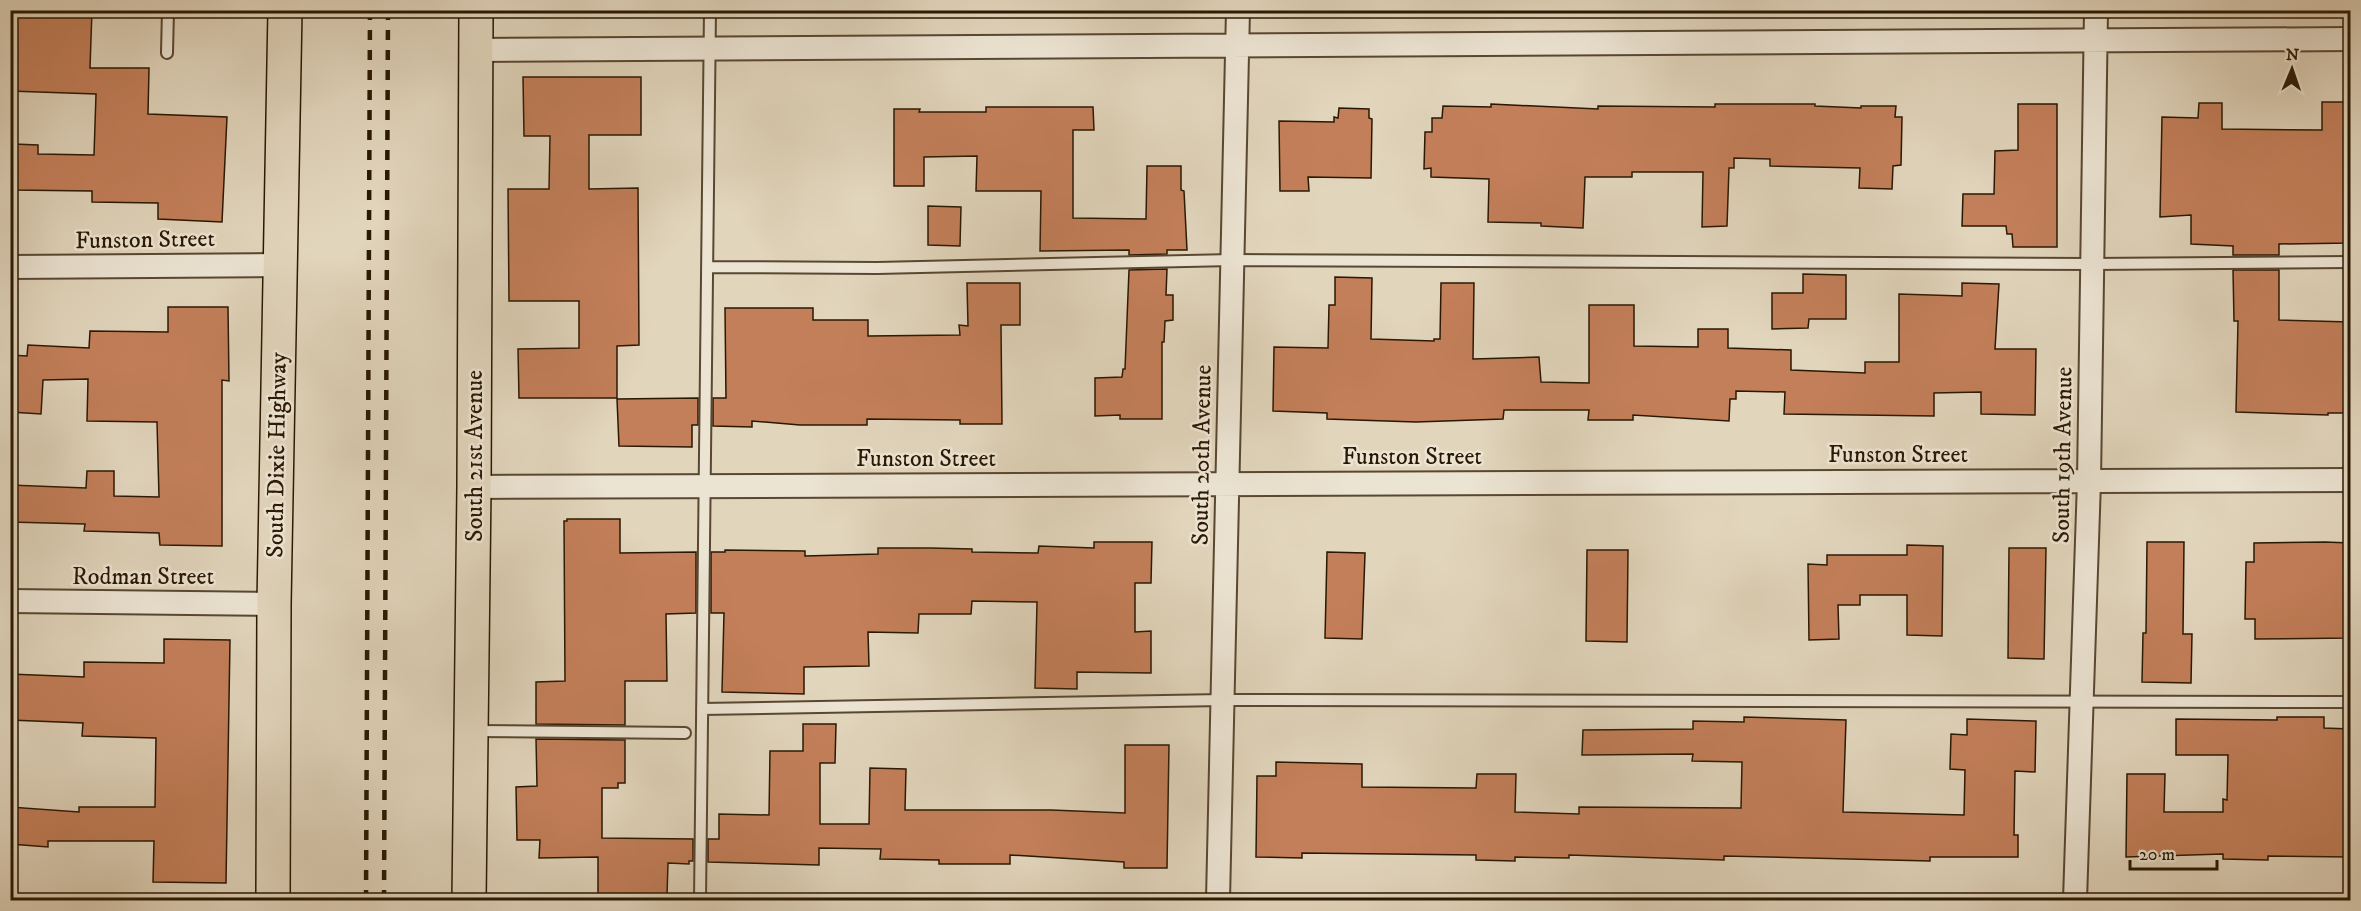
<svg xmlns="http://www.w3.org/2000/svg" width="2361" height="911" viewBox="0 0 2361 911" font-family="'IM FELL DW Pica',serif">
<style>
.building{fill:#c37f5a;stroke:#2a1803;stroke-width:1.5}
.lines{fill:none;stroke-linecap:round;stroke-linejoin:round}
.service-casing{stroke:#584731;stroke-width:14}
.minor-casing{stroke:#584731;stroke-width:26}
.primary-casing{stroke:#2a1803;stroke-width:36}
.service{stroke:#ece4d3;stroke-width:10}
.minor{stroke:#ece4d3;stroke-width:22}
.primary{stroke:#e1d5bc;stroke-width:33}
.rail{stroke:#2a1803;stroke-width:4.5;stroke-dasharray:10 10;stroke-linecap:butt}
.labels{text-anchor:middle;stroke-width:5;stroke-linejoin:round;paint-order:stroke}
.street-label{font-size:24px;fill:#2a1803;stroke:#ece4d3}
</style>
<rect width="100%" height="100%" fill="#e1d5bc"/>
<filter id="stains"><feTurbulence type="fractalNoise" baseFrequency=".00333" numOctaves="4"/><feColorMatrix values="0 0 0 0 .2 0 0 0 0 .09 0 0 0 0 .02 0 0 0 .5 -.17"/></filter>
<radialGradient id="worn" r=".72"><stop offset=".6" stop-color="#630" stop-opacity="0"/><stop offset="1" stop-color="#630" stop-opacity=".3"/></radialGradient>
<!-- building -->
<path class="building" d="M 10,10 L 92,10 L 90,68 L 149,68 L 148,114 L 227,117 L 222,222 L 158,219 L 158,203 L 92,202 L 92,191 L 12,190 L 14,144 L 38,145 L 38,154 L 94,155 L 96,94 L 10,91 Z
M 523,77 L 641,77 L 641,135 L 589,135 L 589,189 L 638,188 L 639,345 L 617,346 L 617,398 L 519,398 L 518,349 L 579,348 L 579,301 L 509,301 L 508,189 L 549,189 L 550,136 L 524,136 Z
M 2322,102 L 2350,102 L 2350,243 L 2279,244 L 2279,255 L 2233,255 L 2233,246 L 2191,244 L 2191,215 L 2160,217 L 2162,117 L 2198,118 L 2199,103 L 2222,103 L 2222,129 L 2322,130 Z
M 1491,104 L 1598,109 L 1598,106 L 1715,107 L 1715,104 L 1815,104 L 1815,106 L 1861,108 L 1861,106 L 1896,106 L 1895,117 L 1902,117 L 1901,165 L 1893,166 L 1892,189 L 1859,188 L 1860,168 L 1770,166 L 1770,159 L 1734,158 L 1734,168 L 1729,168 L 1727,226 L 1702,227 L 1703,172 L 1632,172 L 1632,177 L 1585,177 L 1583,228 L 1541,226 L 1541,223 L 1488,222 L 1489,179 L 1431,177 L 1431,168 L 1424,169 L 1425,132 L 1432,132 L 1432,118 L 1442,118 L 1443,106 L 1491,107 Z
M 2018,104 L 2057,104 L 2057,247 L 2013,247 L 2012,234 L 2007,234 L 2006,226 L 1962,226 L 1963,194 L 1994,194 L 1995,151 L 2018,150 Z
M 986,107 L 1093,107 L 1094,130 L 1073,130 L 1073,218 L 1146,219 L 1147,166 L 1181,166 L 1181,190 L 1184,191 L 1187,250 L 1167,250 L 1167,254 L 1129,255 L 1129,250 L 1040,251 L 1041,191 L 976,191 L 977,156 L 924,157 L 924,186 L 894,186 L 894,109 L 920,109 L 919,112 L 986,112 Z
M 1339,108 L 1369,109 L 1369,118 L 1372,119 L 1371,178 L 1308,177 L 1309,191 L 1280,191 L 1279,121 L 1334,122 L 1334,117 L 1338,118 Z
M 928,206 L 961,207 L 960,246 L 928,245 Z
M 1167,269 L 1166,295 L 1173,295 L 1173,320 L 1165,321 L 1164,342 L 1162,342 L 1162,419 L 1120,419 L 1120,415 L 1095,416 L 1095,378 L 1122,377 L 1123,369 L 1125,369 L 1129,270 Z
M 2233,270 L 2279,270 L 2279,320 L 2350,322 L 2350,413 L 2328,413 L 2328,415 L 2236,412 L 2238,321 L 2234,321 Z
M 1803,274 L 1846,275 L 1846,319 L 1809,319 L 1808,328 L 1772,329 L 1772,293 L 1803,293 Z
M 1335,277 L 1372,278 L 1371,339 L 1434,341 L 1434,339 L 1440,339 L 1441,283 L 1474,283 L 1473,359 L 1539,357 L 1541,382 L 1589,383 L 1589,305 L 1634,305 L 1634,346 L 1698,347 L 1698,329 L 1728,329 L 1728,348 L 1791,350 L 1791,370 L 1865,373 L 1865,362 L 1899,362 L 1899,294 L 1962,296 L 1962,283 L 1999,284 L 1995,349 L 2036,349 L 2035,415 L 1981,414 L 1981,392 L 1934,393 L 1934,416 L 1784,414 L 1785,392 L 1736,391 L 1736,399 L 1730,399 L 1729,421 L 1633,415 L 1633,420 L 1588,420 L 1589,410 L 1504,410 L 1503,419 L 1416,422 L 1327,419 L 1327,413 L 1273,411 L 1274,347 L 1328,348 L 1329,305 L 1335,305 Z
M 967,283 L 1020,283 L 1020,325 L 1001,325 L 1002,424 L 960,424 L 960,420 L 867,419 L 867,425 L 800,425 L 752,421 L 752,427 L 713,426 L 713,398 L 726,398 L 725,308 L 813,308 L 813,320 L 868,320 L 868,336 L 960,335 L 959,325 L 968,326 Z
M 168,307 L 228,307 L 229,381 L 222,380 L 222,546 L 160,545 L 159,533 L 84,531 L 85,524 L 10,522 L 10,485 L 86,488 L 87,471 L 114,471 L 114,496 L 159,497 L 157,422 L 87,421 L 88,379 L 43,380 L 41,414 L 10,412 L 10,355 L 27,356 L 28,345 L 89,348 L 90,331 L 168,332 Z
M 698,398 L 698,425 L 692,425 L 692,447 L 619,446 L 617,399 Z
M 567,519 L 620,519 L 620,553 L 696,552 L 696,613 L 666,614 L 667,681 L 625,681 L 625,725 L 536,724 L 536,682 L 565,681 L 564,521 L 567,521 Z
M 1094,542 L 1152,542 L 1151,583 L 1135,583 L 1135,632 L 1151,631 L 1151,673 L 1077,672 L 1077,689 L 1035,688 L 1037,602 L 972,601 L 971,614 L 919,614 L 918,633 L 868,632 L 869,666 L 804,667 L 804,694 L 722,692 L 724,613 L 711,613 L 711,552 L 725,552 L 725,550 L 805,551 L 805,556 L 878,554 L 878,548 L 931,548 L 972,549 L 972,552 L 1038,553 L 1039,546 L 1094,548 Z
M 2147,542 L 2184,542 L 2183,634 L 2192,634 L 2191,683 L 2142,682 L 2143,633 L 2146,633 Z
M 2325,542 L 2350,543 L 2350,638 L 2255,639 L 2255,619 L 2245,619 L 2246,562 L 2254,562 L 2254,543 Z
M 1907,545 L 1943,546 L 1942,636 L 1907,635 L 1907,595 L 1860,595 L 1860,605 L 1838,605 L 1839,639 L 1809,640 L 1808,564 L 1827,565 L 1827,555 L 1907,555 Z
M 2009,548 L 2046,548 L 2044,659 L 2008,658 Z
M 1587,550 L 1628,550 L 1627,642 L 1586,641 Z
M 1327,552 L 1365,553 L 1362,639 L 1325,638 Z
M 164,639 L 230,640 L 226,883 L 153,882 L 154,841 L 48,841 L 48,847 L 10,844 L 10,807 L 79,812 L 79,807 L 155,807 L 156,738 L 82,736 L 83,723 L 10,720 L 10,674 L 84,677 L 84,662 L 164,663 Z
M 1744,717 L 1846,720 L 1843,812 L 1964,815 L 1965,770 L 1950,769 L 1951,734 L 1967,735 L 1967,719 L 2036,721 L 2035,772 L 2015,771 L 2014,835 L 2018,835 L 2018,857 L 1930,857 L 1930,861 L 1724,856 L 1724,860 L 1569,855 L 1569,858 L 1515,857 L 1515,861 L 1476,860 L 1476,855 L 1302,853 L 1302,858 L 1256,857 L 1257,776 L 1276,776 L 1276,762 L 1362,764 L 1362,787 L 1476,788 L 1477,774 L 1516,774 L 1515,812 L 1579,814 L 1579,807 L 1741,808 L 1742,762 L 1692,761 L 1693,754 L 1582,755 L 1583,730 L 1693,729 L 1693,721 L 1744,722 Z
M 2277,717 L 2324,717 L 2324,728 L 2350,729 L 2349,857 L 2268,856 L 2268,860 L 2223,859 L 2223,854 L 2126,857 L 2127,774 L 2165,774 L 2164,812 L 2223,812 L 2223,799 L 2227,800 L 2228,755 L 2176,755 L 2176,719 L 2277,720 Z
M 803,724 L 836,724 L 835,763 L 820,763 L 820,824 L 869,824 L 870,768 L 906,769 L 905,810 L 1051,810 L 1125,813 L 1125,745 L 1169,745 L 1167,868 L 1124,868 L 1124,862 L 1010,855 L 1010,864 L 939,864 L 939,860 L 880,859 L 881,849 L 819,848 L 819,865 L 708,862 L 708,839 L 719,839 L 719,814 L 769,815 L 770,751 L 803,751 Z
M 536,739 L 625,740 L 625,783 L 618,783 L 618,788 L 602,788 L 602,838 L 693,839 L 693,861 L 689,861 L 689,864 L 668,863 L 667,896 L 598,895 L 598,857 L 539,858 L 540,840 L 517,840 L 516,787 L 537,786 Z"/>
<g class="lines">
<!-- service casing -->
<g class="service-casing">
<path id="service" d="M 167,53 L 168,10
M 707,267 L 877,268 L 1232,260 L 2092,264 L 2350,262
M 702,709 L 1223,700 L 2350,702
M 475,731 L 685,733
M 700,900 L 710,10"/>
</g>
<!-- minor casing -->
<g class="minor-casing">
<path id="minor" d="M 476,50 L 2350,39
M 10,267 L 279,265
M 474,487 L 2350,480
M 10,601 L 274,604
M 1218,900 L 1238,10
M 2075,900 L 2089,481 L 2096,10"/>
</g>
<!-- primary casing -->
<g class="primary-casing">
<path id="primary" d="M 273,900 L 274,604 L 285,10
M 469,900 L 474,487 L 476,10"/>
</g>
<!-- service -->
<use href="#service" class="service"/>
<!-- minor -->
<use href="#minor" class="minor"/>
<!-- primary -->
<use href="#primary" class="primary"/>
<!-- rail -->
<path class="rail" d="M 366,900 L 370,10
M 384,900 L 388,10"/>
</g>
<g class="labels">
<!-- street labels -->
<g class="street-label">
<text transform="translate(145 239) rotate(-1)" y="8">Funston Street</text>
<text x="1898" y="462">Funston Street</text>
<text transform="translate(276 455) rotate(-89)" y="8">South Dixie Highway</text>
<text transform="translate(1201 455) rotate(-89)" y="8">South 20th Avenue</text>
<text transform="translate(2062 455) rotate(-89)" y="8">South 19th Avenue</text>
<text transform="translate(474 456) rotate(-90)" y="8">South 21st Avenue</text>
<text x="1412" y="464">Funston Street</text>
<text x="926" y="466">Funston Street</text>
<text x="143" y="584">Rodman Street</text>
</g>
</g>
<!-- margin -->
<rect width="2361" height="911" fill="none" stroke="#e1d5bc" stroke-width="36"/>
<rect x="12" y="12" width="2337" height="887" fill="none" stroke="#2a1803" stroke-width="3"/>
<rect x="18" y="18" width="2325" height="875" fill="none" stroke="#2a1803" stroke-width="1.5"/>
<!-- north arrow -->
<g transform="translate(2292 69) rotate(2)" stroke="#ece4d3" stroke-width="4.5" paint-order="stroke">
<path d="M0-4.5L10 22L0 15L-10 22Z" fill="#2a1803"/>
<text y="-9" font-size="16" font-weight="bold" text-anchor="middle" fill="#2a1803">N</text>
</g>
<!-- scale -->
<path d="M2130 860v9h87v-9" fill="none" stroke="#2a1803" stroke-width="3"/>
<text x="2139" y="860" font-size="18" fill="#2a1803" stroke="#ece4d3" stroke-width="4.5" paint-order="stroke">20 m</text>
<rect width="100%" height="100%" filter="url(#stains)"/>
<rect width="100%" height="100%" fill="url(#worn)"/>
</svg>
